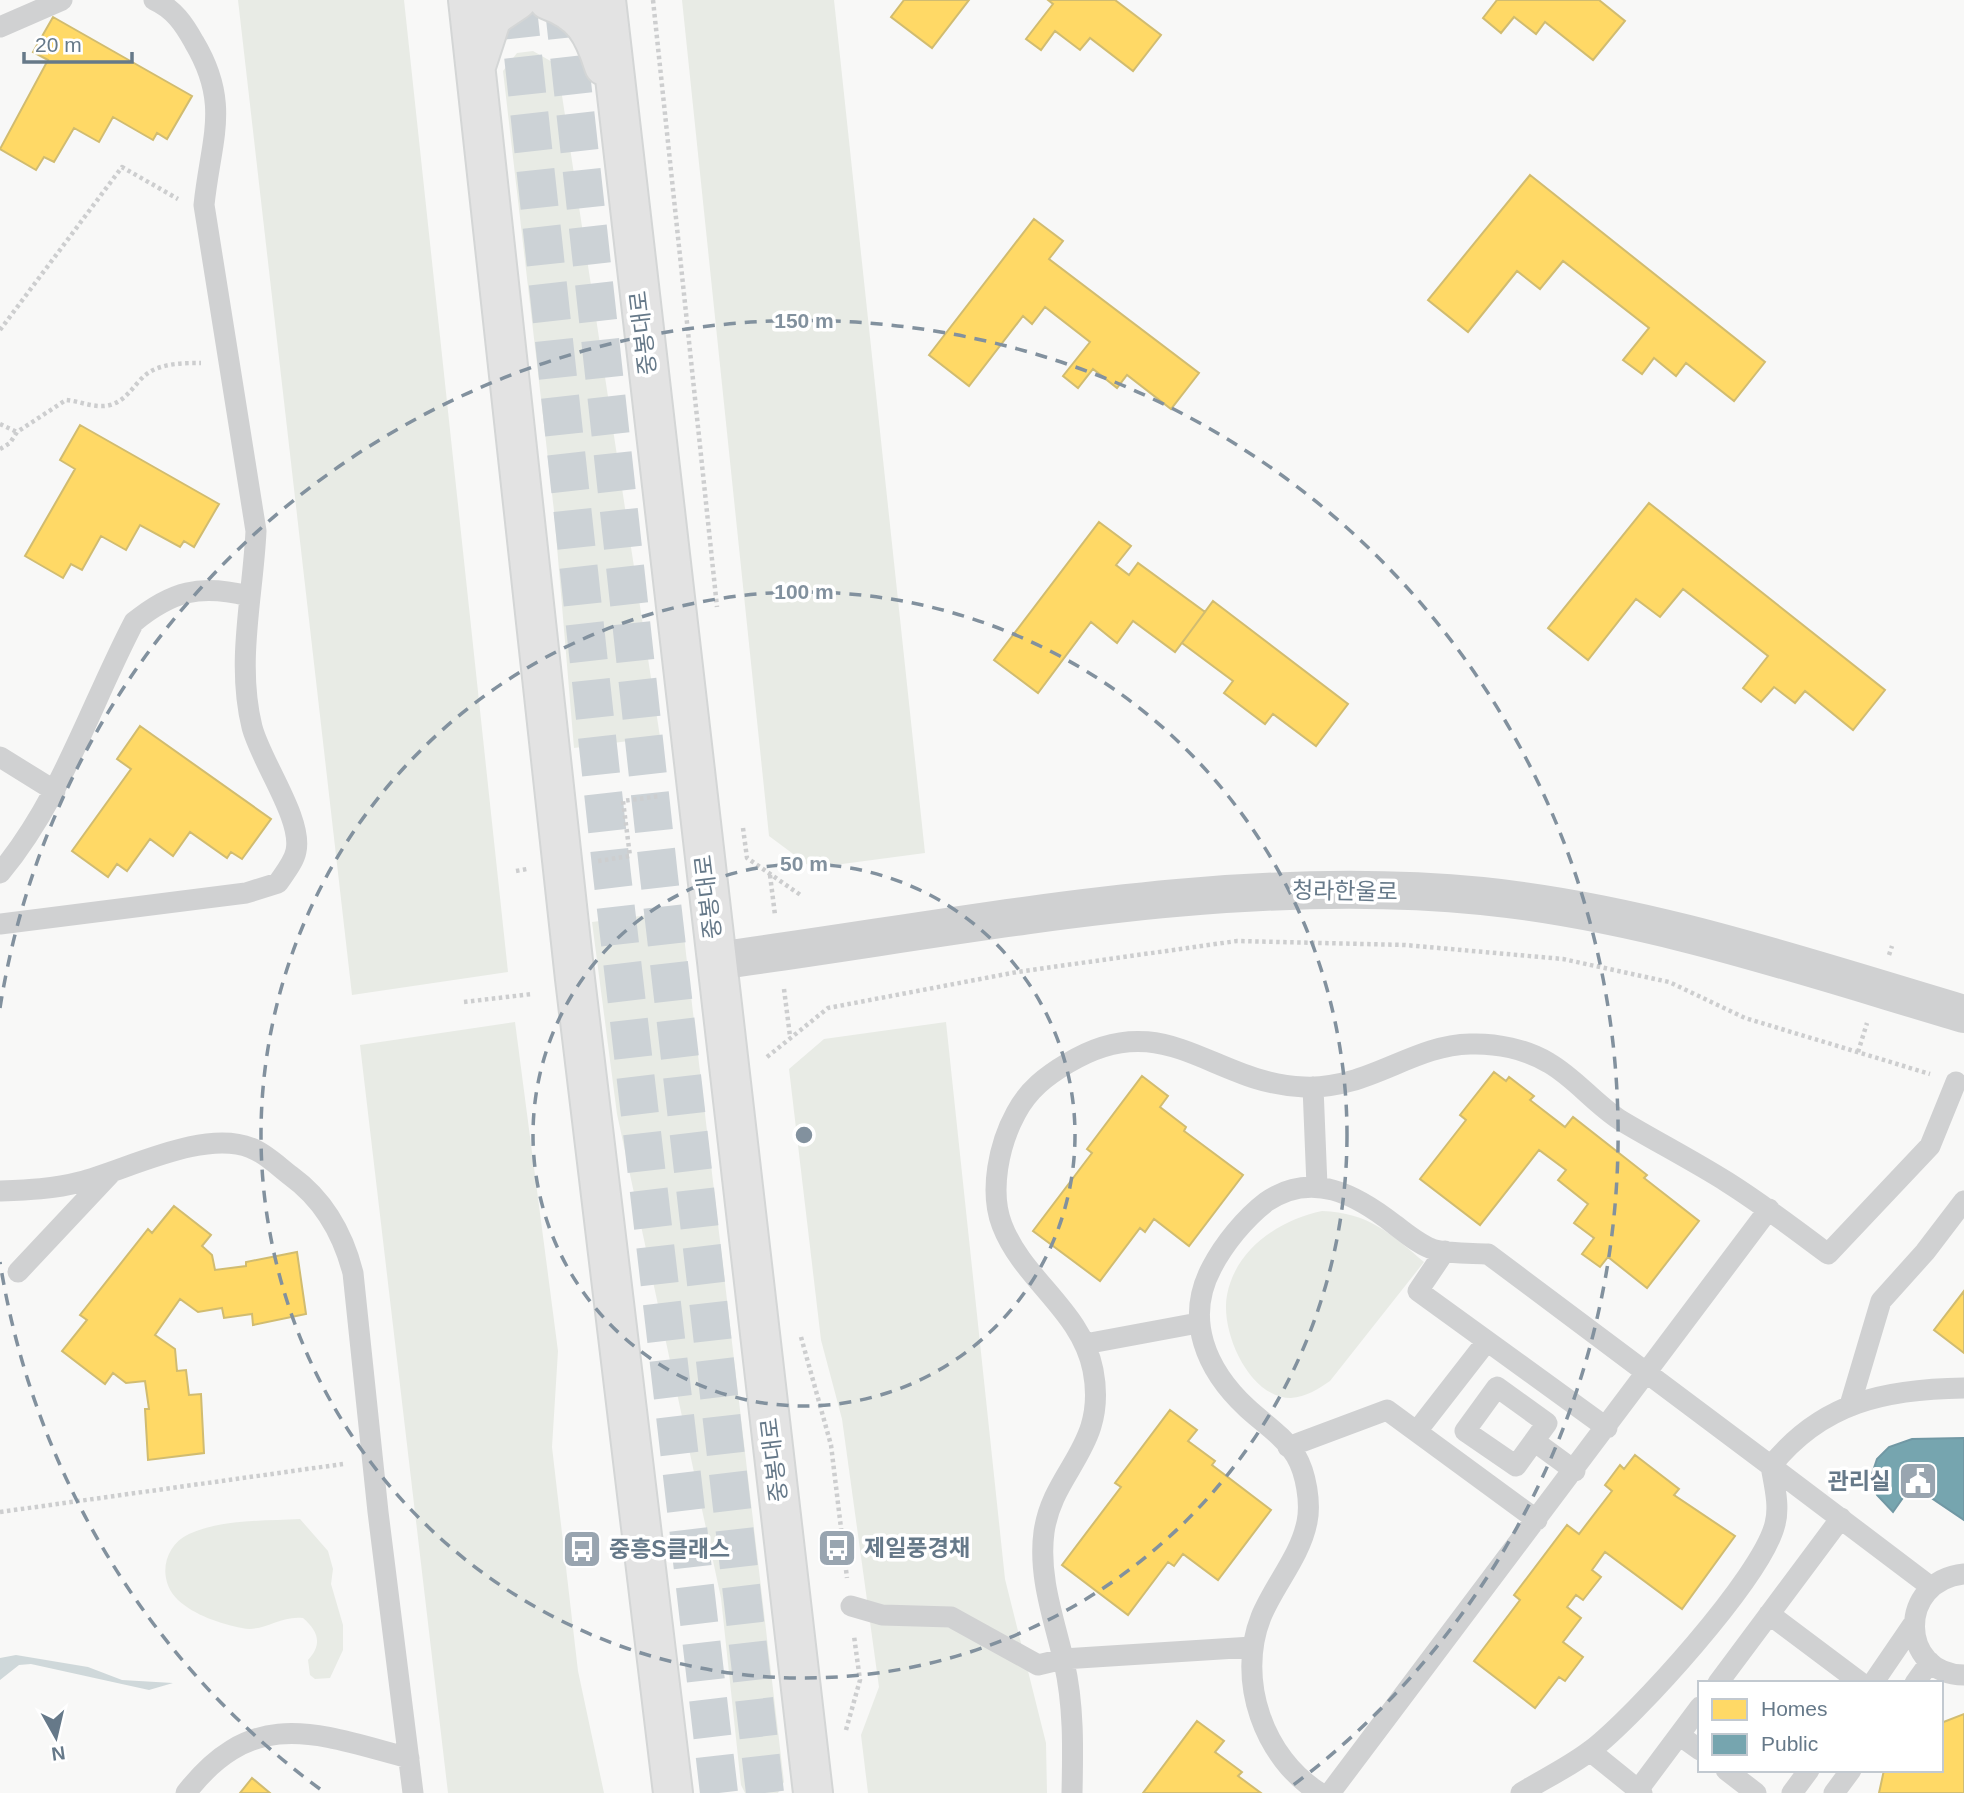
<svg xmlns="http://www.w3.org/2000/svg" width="1964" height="1793" viewBox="0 0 1964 1793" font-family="Arial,'Noto Sans KR',sans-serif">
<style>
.green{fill:#e8ebe5}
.water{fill:#cfd8da}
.homes{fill:#ffd966;stroke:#d1bc70;stroke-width:2}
.public{fill:#76a5af;stroke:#7198a4;stroke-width:2}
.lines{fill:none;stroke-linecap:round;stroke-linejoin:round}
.secondary-tunnel{stroke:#ccd2d6;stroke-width:38;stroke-dasharray:38 19;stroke-linecap:butt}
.secondary-casing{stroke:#d4d6d6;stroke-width:42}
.path{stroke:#cdcecf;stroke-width:4.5;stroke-dasharray:3.5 3.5;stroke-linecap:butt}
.service{stroke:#d0d1d2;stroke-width:21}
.minor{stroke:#d0d1d2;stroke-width:38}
.secondary{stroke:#e3e3e3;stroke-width:38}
.ring{fill:none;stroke:#82919e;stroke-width:3.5;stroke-dasharray:12 9}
.labels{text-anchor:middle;stroke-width:7;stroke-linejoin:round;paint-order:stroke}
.street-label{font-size:23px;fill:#667989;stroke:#fff}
.poi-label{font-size:23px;font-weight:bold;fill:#667989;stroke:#fff;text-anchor:start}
.centre{fill:#82919e;stroke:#fff;stroke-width:3.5}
.ring-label{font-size:21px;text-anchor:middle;font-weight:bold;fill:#82919e;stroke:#fff;stroke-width:7;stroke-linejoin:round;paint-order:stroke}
</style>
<rect width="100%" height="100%" fill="#f8f8f7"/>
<!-- green -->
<path class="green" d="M 238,0 L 404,0 L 508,972 L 352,995 Z
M 682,0 L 834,0 L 925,853 L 812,868 L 769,836 Z
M 533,51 L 554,63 L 561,89 L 660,737 L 574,748 L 554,511 L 503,71 L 517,53 Z
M 681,911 L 784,1782 L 778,1793 L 745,1793 L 741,1785 L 721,1598 L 617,1114 L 592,922 Z
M 515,1022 L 558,1351 L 552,1447 L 578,1671 L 604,1793 L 448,1793 L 360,1045 Z
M 946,1022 L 1005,1579 L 1046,1743 L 1047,1793 L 868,1793 L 861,1735 L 879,1687 L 842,1419 L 821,1340 L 789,1069 L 824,1039 Z
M 1322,1211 C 1369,1213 1390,1233 1424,1262 L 1330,1381 C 1318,1389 1306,1397 1291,1398 C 1249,1398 1220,1331 1227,1295 C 1236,1248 1280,1220 1322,1211 Z
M 300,1519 L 328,1551 L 333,1569 L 331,1584 L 343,1625 L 343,1650 L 330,1678 L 315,1679 L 310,1675 L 308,1660 C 323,1644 318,1631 303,1618 C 280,1615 263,1633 242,1628 C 221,1624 194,1615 178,1600 C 157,1580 163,1546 189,1534 C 221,1519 265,1521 300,1519 Z"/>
<!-- water -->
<path class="water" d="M 16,1655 L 88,1667 L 122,1680 L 173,1683 L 149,1690 L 31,1664 L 19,1665 L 0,1680 L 0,1658 Z"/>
<!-- homes -->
<path class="homes" d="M 904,0 L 969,0 L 932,48 L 891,17 Z
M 1048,0 L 1115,0 L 1161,35 L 1133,71 L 1090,38 L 1080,50 L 1055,31 L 1041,50 L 1026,39 L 1053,4 Z
M 1497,0 L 1599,0 L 1625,21 L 1593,60 L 1545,22 L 1536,34 L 1514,17 L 1501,33 L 1483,18 Z
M 53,17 L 192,96 L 167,139 L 157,133 L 153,140 L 113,117 L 99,142 L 74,128 L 54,162 L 44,157 L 36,170 L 0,149 L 48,60 L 33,52 Z
M 1530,175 L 1765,362 L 1734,401 L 1686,363 L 1676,376 L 1654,358 L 1642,374 L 1623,360 L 1649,328 L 1563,261 L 1540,289 L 1517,271 L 1468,332 L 1428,300 Z
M 1034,219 L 1063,241 L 1049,259 L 1199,373 L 1171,409 L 1127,375 L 1117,388 L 1093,369 L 1078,388 L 1063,376 L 1090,342 L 1045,307 L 1032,324 L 1023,316 L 969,386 L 929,355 Z
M 80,425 L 219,504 L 194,547 L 184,541 L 180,547 L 140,525 L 126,550 L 101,536 L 82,570 L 71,564 L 63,578 L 25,556 L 75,469 L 60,460 Z
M 1649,503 L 1885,690 L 1853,730 L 1805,691 L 1795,703 L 1774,687 L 1761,702 L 1743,688 L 1768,656 L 1683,589 L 1660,617 L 1636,599 L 1588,660 L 1548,628 Z
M 1099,522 L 1131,546 L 1116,565 L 1129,575 L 1138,563 L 1205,612 L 1175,652 L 1133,621 L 1117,643 L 1091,622 L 1038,693 L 994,660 Z
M 1213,601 L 1348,704 L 1316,746 L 1273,714 L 1265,724 L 1224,693 L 1233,681 L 1182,643 Z
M 140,726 L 271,819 L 242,859 L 231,852 L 227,858 L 190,832 L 173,856 L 150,839 L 127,871 L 117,864 L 108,877 L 72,851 L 131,769 L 117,759 Z
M 1494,1072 L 1506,1081 L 1509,1077 L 1534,1096 L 1530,1100 L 1565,1127 L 1573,1117 L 1647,1175 L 1644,1178 L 1699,1221 L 1647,1288 L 1608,1257 L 1600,1267 L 1582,1254 L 1594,1238 L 1574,1223 L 1588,1204 L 1558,1180 L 1566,1170 L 1539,1150 L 1480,1225 L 1420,1179 L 1466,1120 L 1460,1115 Z
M 1142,1076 L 1168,1096 L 1160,1107 L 1186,1127 L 1184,1131 L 1243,1175 L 1189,1246 L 1154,1219 L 1145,1232 L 1140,1228 L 1100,1281 L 1033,1231 L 1092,1153 L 1087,1149 Z
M 174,1206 L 211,1235 L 202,1246 L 212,1255 L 215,1270 L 246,1266 L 246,1262 L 297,1252 L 306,1314 L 253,1325 L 252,1314 L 224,1318 L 222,1308 L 198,1312 L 180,1299 L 155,1335 L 175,1349 L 177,1371 L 186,1370 L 189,1395 L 201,1394 L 204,1453 L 148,1460 L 145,1409 L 149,1409 L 145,1381 L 126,1383 L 113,1373 L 105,1384 L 62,1351 L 87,1320 L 80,1315 L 148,1229 L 152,1233 Z
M 1964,1291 L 1964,1353 L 1934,1330 Z
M 1170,1410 L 1197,1430 L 1188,1441 L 1215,1461 L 1212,1465 L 1271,1510 L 1218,1580 L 1183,1554 L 1174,1566 L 1168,1562 L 1128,1615 L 1062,1565 L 1121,1487 L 1115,1483 Z
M 1635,1455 L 1679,1489 L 1674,1495 L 1735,1536 L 1682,1609 L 1605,1552 L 1592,1570 L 1601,1577 L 1583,1600 L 1576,1595 L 1567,1607 L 1581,1618 L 1563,1642 L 1583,1657 L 1565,1681 L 1559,1677 L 1535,1708 L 1474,1661 L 1520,1600 L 1514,1595 L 1567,1525 L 1579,1534 L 1612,1491 L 1605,1485 L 1620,1465 L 1624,1469 Z
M 1964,1714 L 1964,1793 L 1879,1793 L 1884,1770 L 1941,1770 L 1941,1723 Z
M 1197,1721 L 1224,1741 L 1215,1752 L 1242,1772 L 1238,1776 L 1261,1793 L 1143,1793 Z
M 252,1778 L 270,1793 L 240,1793 Z"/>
<!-- public -->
<path class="public" d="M 1964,1438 L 1964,1520 L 1912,1485 L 1893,1512 L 1877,1495 L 1871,1477 L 1877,1459 L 1889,1447 L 1912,1439 Z"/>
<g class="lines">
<!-- secondary-tunnel -->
<path class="secondary-tunnel" d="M 517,0 L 612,875 L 719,1793
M 563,0 L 659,877 L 765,1793"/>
<!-- secondary casing -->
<g class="secondary-casing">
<path id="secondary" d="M 468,0 L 575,979 L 673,1793
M 548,0 C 583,13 593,31 604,66
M 606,0 L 813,1793
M 477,63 L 492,17 L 517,0"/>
</g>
<!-- path -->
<path class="path" d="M 653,0 L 717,607
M 0,330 L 122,167 L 178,199
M 0,424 L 17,432
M 0,449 L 10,443 L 17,432 L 66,400 C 80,401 95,409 110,405 C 125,401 132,388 143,377 C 158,363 182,363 201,363
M 743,828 L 747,858 L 802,896
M 598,861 L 630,856 L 623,801 L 660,796
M 516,871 L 527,869
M 770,875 L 775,915
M 1889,955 L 1892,946
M 784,989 L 790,1036
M 464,1002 L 532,994
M 1858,1052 L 1867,1023
M 767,1057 L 828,1008 L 1017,972 L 1237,941 L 1405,945 L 1563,959 L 1669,982 L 1745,1018 L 1930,1074
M 801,1337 L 831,1445 L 847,1578
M 0,1512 L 343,1464
M 846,1730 L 860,1680 L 854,1636"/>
<!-- service -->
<path class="service" d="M 0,27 L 62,0
M 0,757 L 55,791
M 0,873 C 61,800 90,706 134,622 C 172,591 200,584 248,596
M 0,924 L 246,893 L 278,883 C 284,874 294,862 296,851 C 303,819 261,762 252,727 C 236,662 253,596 256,531 L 204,205 C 211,138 231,104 194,42 C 184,24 174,9 154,0
M 1313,1087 L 1317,1186
M 0,1191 C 26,1190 54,1189 80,1182 C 127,1170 203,1129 251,1148 C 265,1153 279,1167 291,1176 C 324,1200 343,1234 353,1273 L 378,1512 L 413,1793
M 1445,1251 L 1418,1291 L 1607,1428
M 18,1272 L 110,1174
M 1085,1344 L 1198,1323
M 1497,1387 L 1547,1423 L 1516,1466 L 1465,1431 Z
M 1850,1405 L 1881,1301 L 1925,1252 L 1964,1201
M 1417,1431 L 1487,1341
M 1534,1441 L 1575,1471
M 1288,1447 L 1387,1410 L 1537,1520
M 1964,1574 C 1897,1581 1899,1674 1964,1675
M 1931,1587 L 1771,1466 C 1822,1402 1886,1389 1964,1388
M 851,1606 L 882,1615 L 951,1617 L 1038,1665 L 1063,1659 L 1252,1647
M 1769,1614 L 1861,1683
M 1718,1683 L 1841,1518
M 1873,1683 L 1914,1623
M 1915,1683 L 1930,1662
M 1679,1735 L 1700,1750
M 1590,1751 L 1642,1793
M 1726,1770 L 1756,1793
M 1638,1790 L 1700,1707
M 186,1793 C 254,1705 318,1734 409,1758
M 1072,1793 C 1073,1749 1074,1705 1064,1662 C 1054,1619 1038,1576 1044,1532 C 1053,1469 1108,1447 1093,1370 C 1081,1310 1023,1280 1002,1225 C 989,1191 999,1144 1016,1113 C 1028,1090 1046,1076 1068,1063 C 1165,1004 1212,1084 1304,1087 C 1368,1090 1412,1045 1470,1044 C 1496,1043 1526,1049 1549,1063 C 1575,1078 1594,1103 1620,1120 C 1655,1141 1692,1160 1727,1182 C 1762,1204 1795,1229 1828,1254 L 1930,1146 L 1956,1082
M 1320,1793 C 1264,1759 1236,1680 1261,1617 C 1274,1585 1300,1557 1307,1522 C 1311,1503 1306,1473 1296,1456 C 1284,1436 1263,1423 1247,1408 C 1206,1370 1184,1319 1212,1267 C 1224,1244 1245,1218 1266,1202 C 1312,1170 1357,1195 1395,1225 C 1407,1234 1421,1246 1435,1250 C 1452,1254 1471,1253 1488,1254 L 1771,1466 C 1774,1484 1780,1506 1775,1524 C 1763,1576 1635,1717 1590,1751 C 1569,1767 1544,1779 1521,1793
M 1330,1793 L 1769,1209
M 1792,1793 L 1809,1770
M 1834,1793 L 1851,1770"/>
<!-- minor -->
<path class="minor" d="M 716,961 C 969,927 1225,871 1482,896 C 1648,913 1805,967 1964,1014"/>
<!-- secondary -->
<use href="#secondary" class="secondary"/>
</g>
<!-- distance rings -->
<g class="ring">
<circle cx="804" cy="1135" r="271"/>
<circle cx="804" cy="1135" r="543"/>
<path d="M320 1789A814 814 0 0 1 0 1262M0 1008A814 814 0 1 1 1288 1789"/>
</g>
<!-- icons -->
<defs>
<g id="civic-square" transform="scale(2.0125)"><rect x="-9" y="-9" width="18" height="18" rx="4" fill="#99a5b0" stroke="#fff"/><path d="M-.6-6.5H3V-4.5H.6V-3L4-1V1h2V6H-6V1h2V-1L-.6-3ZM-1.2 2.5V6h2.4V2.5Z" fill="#fff"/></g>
<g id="bus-square" transform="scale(2.0125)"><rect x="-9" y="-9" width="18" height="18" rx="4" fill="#99a5b0" stroke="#fff"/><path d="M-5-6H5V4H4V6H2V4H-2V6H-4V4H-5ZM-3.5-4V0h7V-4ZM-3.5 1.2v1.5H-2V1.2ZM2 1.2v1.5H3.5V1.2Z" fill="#fff"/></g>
</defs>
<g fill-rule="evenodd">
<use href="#civic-square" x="1918" y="1481"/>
<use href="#bus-square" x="837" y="1548"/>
<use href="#bus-square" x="582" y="1549"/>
</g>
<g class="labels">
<!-- street labels -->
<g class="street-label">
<text transform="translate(643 333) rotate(-97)" y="8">중봉대로</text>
<text transform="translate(1345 891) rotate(1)" y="8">청라한울로</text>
<text transform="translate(708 897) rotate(-97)" y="8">중봉대로</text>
<text transform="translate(774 1460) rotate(-97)" y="8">중봉대로</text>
</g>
<!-- poi labels -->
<g class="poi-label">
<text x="1891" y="1489" text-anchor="end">관리실</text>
<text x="864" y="1556">제일풍경채</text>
<text x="609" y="1557">중흥S클래스</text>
</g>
</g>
<circle cx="804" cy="1135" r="10" class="centre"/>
<g class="ring-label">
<text x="804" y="328">150 m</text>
<text x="804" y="599">100 m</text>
<text x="804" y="871">50 m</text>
</g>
<!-- legend -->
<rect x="1698" y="1681" width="245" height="91" fill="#ffffff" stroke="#c2c9d0" stroke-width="2"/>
<rect x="1712" y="1699" width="35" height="21" fill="#ffd966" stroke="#c2c9d0" stroke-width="2"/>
<text x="1761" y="1716" font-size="21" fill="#667989">Homes</text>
<rect x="1712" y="1734" width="35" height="21" fill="#76a5af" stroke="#c2c9d0" stroke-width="2"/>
<text x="1761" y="1751" font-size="21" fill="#667989">Public</text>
<!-- north arrow -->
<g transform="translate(56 1737) rotate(172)" stroke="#ffffff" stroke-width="5" paint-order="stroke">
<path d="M0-5L12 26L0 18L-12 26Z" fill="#667989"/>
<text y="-10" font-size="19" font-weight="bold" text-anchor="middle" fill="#667989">N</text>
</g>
<!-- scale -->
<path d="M24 52v10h108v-10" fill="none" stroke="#667989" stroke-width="3.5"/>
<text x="35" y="52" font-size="21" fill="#667989" stroke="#ffffff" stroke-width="5" paint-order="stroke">20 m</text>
</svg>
